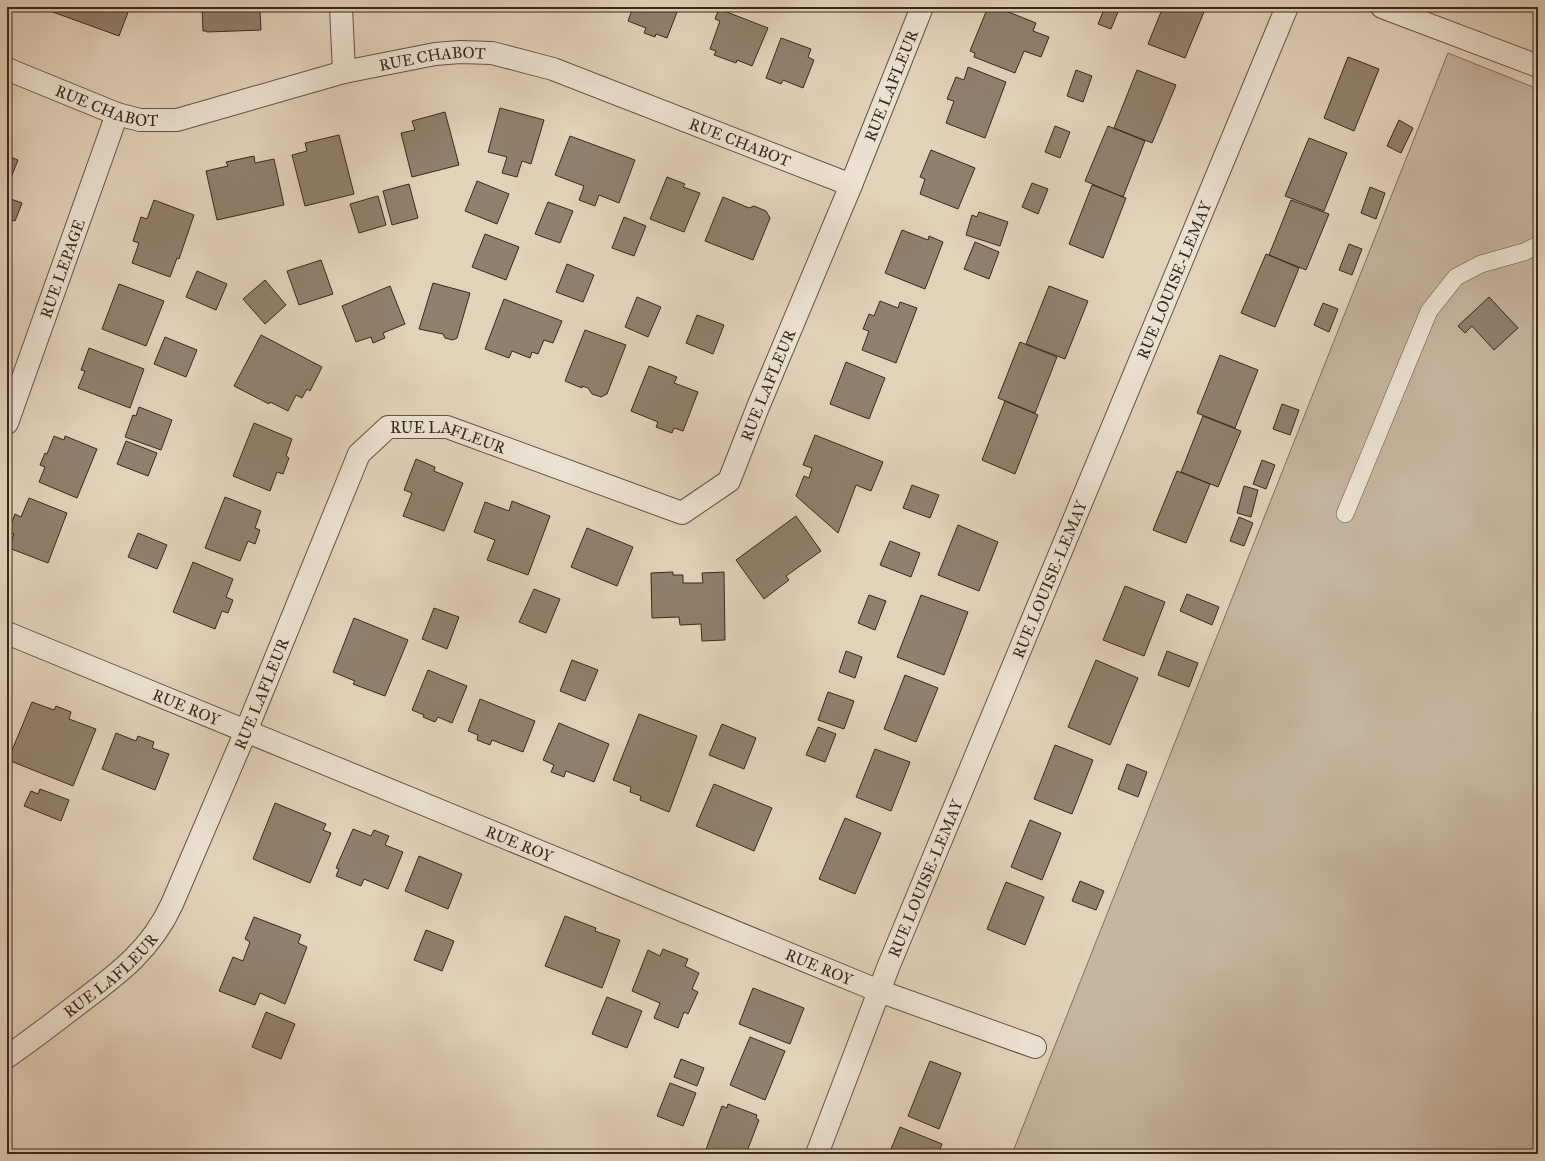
<svg xmlns="http://www.w3.org/2000/svg" width="1545" height="1161" viewBox="0 0 1545 1161" font-family="'IM FELL Great Primer',serif">
<style>
.green{fill:#c5b59f;stroke:#7e6e5e}
.building{fill:#90806e;stroke:#38281c}
.lines{fill:none;stroke-linecap:round;stroke-linejoin:round}
.service-casing{stroke:#625244;stroke-width:18}
.minor-casing{stroke:#625244;stroke-width:24}
.service{stroke:#ece2d2;stroke-width:17}
.minor{stroke:#ece2d2;stroke-width:22}
.labels{text-anchor:middle;stroke-width:3;stroke-linejoin:round;paint-order:stroke}
.street-label{font-size:16px;fill:#38281c;stroke:#ece2d2}
</style>
<rect width="100%" height="100%" fill="#e2d2ba"/>
<filter id="stains"><feTurbulence type="fractalNoise" baseFrequency=".005" numOctaves="4"/><feColorMatrix values="0 0 0 0 .2 0 0 0 0 .09 0 0 0 0 .02 0 0 0 .5 -.17"/></filter>
<radialGradient id="worn" r=".72"><stop offset=".6" stop-color="#630" stop-opacity="0"/><stop offset="1" stop-color="#630" stop-opacity=".3"/></radialGradient>
<!-- green -->
<path class="green" d="M 1448,53 L 1538,89 L 1538,1154 L 1012,1154 Z"/>
<!-- building -->
<path class="building" d="M 39,7 L 130,7 L 119,36 Z
M 202,7 L 270,7 L 270,10 L 260,11 L 261,30 L 207,32 L 207,31 L 203,31 Z
M 633,7 L 679,7 L 667,38 L 656,34 L 655,37 L 644,33 L 646,28 L 628,21 Z
M 988,7 L 996,7 L 1036,23 L 1033,31 L 1049,37 L 1041,57 L 1024,51 L 1015,73 L 974,57 L 975,53 L 970,51 Z
M 1105,7 L 1120,7 L 1111,29 L 1098,24 Z
M 1163,7 L 1206,7 L 1185,58 L 1148,44 Z
M 719,9 L 768,28 L 752,66 L 737,60 L 736,63 L 714,55 L 716,51 L 710,49 L 720,21 L 715,19 Z
M 781,38 L 811,49 L 808,57 L 814,60 L 803,88 L 783,80 L 781,84 L 766,78 Z
M 1348,57 L 1379,69 L 1354,131 L 1324,118 Z
M 968,67 L 1006,82 L 985,138 L 946,123 L 954,101 L 947,99 L 956,77 L 964,80 Z
M 1076,70 L 1092,76 L 1083,102 L 1067,96 Z
M 1137,70 L 1176,85 L 1152,143 L 1114,128 Z
M 500,108 L 544,120 L 531,164 L 522,161 L 517,177 L 502,173 L 507,157 L 488,152 Z
M 445,112 L 459,165 L 412,177 L 401,133 L 415,130 L 412,121 Z
M 1399,120 L 1413,128 L 1401,153 L 1387,146 Z
M 1055,126 L 1070,132 L 1060,158 L 1045,152 Z
M 1108,126 L 1145,141 L 1123,197 L 1085,181 Z
M 339,135 L 354,194 L 305,206 L 292,155 L 307,151 L 305,143 Z
M 570,136 L 635,160 L 619,203 L 599,195 L 595,206 L 579,200 L 584,186 L 555,175 Z
M 1309,138 L 1347,153 L 1324,211 L 1285,196 Z
M 931,150 L 975,168 L 958,209 L 920,194 L 925,179 L 920,177 Z
M 7,156 L 18,160 L 8,185 L 12,186 L 8,198 L 22,203 L 15,221 L 12,220 L 11,223 L 7,221 Z
M 254,156 L 255,163 L 274,159 L 284,205 L 217,220 L 206,171 L 228,166 L 226,162 Z
M 667,177 L 685,184 L 683,187 L 700,193 L 684,232 L 650,219 Z
M 477,181 L 509,194 L 497,224 L 465,211 Z
M 1032,183 L 1048,189 L 1038,214 L 1022,207 Z
M 409,184 L 418,218 L 392,225 L 383,191 Z
M 1092,185 L 1126,198 L 1103,258 L 1069,244 Z
M 1370,187 L 1385,193 L 1376,219 L 1361,213 Z
M 378,196 L 386,225 L 359,233 L 350,204 Z
M 723,197 L 749,208 L 754,206 L 766,211 L 770,218 L 753,260 L 705,241 Z
M 154,200 L 194,215 L 179,259 L 177,258 L 170,277 L 132,263 L 139,243 L 133,241 L 141,217 L 147,219 Z
M 1291,200 L 1329,214 L 1306,270 L 1269,255 Z
M 548,202 L 573,211 L 560,243 L 535,234 Z
M 979,212 L 1008,222 L 1000,246 L 966,235 L 972,215 L 977,217 Z
M 624,217 L 646,226 L 634,256 L 612,248 Z
M 902,230 L 928,240 L 929,236 L 943,242 L 925,289 L 885,273 Z
M 485,234 L 519,247 L 506,280 L 472,267 Z
M 975,242 L 999,252 L 989,279 L 964,269 Z
M 1349,244 L 1362,249 L 1352,275 L 1339,270 Z
M 1266,254 L 1299,268 L 1275,327 L 1241,313 Z
M 321,260 L 333,294 L 299,305 L 287,271 Z
M 567,264 L 594,275 L 583,302 L 556,292 Z
M 197,271 L 227,284 L 216,310 L 186,297 Z
M 265,280 L 286,305 L 265,324 L 243,299 Z
M 433,283 L 470,293 L 457,338 L 453,340 L 445,338 L 443,334 L 419,329 Z
M 119,284 L 164,301 L 146,346 L 102,329 Z
M 390,286 L 405,324 L 383,333 L 385,338 L 373,343 L 371,337 L 356,342 L 342,306 Z
M 1049,286 L 1088,301 L 1065,359 L 1026,344 Z
M 637,297 L 661,307 L 648,337 L 625,327 Z
M 1489,297 L 1518,328 L 1494,350 L 1472,326 L 1465,333 L 1458,326 Z
M 504,299 L 562,321 L 553,343 L 544,340 L 538,354 L 532,352 L 530,358 L 512,351 L 509,358 L 485,349 Z
M 880,301 L 898,308 L 900,302 L 917,308 L 896,363 L 862,350 L 869,331 L 863,329 L 869,314 L 874,316 Z
M 1323,303 L 1338,309 L 1329,332 L 1314,325 Z
M 697,315 L 724,325 L 713,354 L 686,343 Z
M 585,330 L 626,345 L 607,394 L 601,397 L 592,394 L 588,388 L 582,386 L 582,388 L 565,381 Z
M 261,335 L 322,367 L 310,391 L 307,389 L 302,398 L 296,395 L 288,411 L 270,402 L 269,404 L 234,386 Z
M 165,337 L 197,350 L 186,377 L 154,364 Z
M 1020,342 L 1057,357 L 1035,413 L 998,398 Z
M 89,348 L 144,369 L 130,408 L 78,388 L 85,371 L 81,370 Z
M 1220,355 L 1258,370 L 1235,428 L 1197,413 Z
M 846,362 L 885,378 L 869,419 L 830,404 Z
M 649,366 L 677,377 L 674,383 L 698,392 L 683,431 L 674,428 L 672,433 L 656,427 L 658,422 L 631,411 Z
M 1005,401 L 1038,415 L 1015,474 L 982,460 Z
M 1282,404 L 1299,410 L 1290,435 L 1273,429 Z
M 139,407 L 172,420 L 161,450 L 125,437 L 133,415 L 136,416 Z
M 1203,416 L 1241,431 L 1218,487 L 1181,472 Z
M 254,423 L 292,439 L 286,456 L 289,458 L 283,474 L 277,472 L 270,491 L 233,476 Z
M 815,435 L 883,462 L 871,491 L 856,485 L 838,533 L 796,496 L 804,476 L 809,478 L 812,468 L 803,465 Z
M 54,436 L 64,440 L 65,436 L 97,449 L 77,498 L 39,482 L 45,467 L 40,465 L 45,453 L 47,454 Z
M 126,441 L 157,453 L 148,476 L 117,464 Z
M 416,459 L 435,467 L 434,471 L 463,483 L 444,531 L 403,516 L 412,493 L 404,490 Z
M 1262,460 L 1275,465 L 1266,489 L 1253,484 Z
M 1177,471 L 1210,484 L 1186,543 L 1153,530 Z
M 912,485 L 939,495 L 930,518 L 903,508 Z
M 1244,486 L 1258,490 L 1251,517 L 1237,513 Z
M 225,497 L 261,511 L 255,528 L 260,530 L 255,544 L 248,541 L 240,561 L 205,548 Z
M 29,498 L 67,513 L 48,563 L 9,548 L 14,534 L 8,532 L 15,514 L 21,517 Z
M 512,501 L 550,516 L 528,575 L 487,560 L 495,540 L 474,532 L 485,502 L 509,511 Z
M 796,516 L 821,551 L 786,576 L 789,580 L 764,599 L 736,560 Z
M 1239,517 L 1253,523 L 1244,546 L 1230,541 Z
M 958,525 L 998,542 L 979,591 L 938,575 Z
M 587,528 L 633,547 L 617,586 L 571,567 Z
M 138,533 L 167,545 L 157,569 L 128,557 Z
M 890,541 L 920,553 L 911,577 L 880,565 Z
M 193,562 L 233,579 L 226,597 L 233,600 L 228,613 L 222,611 L 215,629 L 173,612 Z
M 673,572 L 673,575 L 683,575 L 683,583 L 703,583 L 702,573 L 724,572 L 725,640 L 702,641 L 701,624 L 680,625 L 679,617 L 652,618 L 651,573 Z
M 1125,586 L 1165,602 L 1144,656 L 1103,640 Z
M 534,589 L 560,599 L 546,633 L 519,622 Z
M 1187,594 L 1219,607 L 1212,625 L 1180,611 Z
M 869,595 L 886,601 L 875,630 L 858,623 Z
M 921,595 L 968,612 L 944,675 L 897,657 Z
M 434,608 L 459,617 L 447,649 L 422,639 Z
M 354,618 L 408,640 L 385,696 L 353,684 L 355,681 L 333,672 Z
M 846,651 L 862,657 L 855,678 L 839,672 Z
M 1167,651 L 1198,663 L 1189,687 L 1158,675 Z
M 572,660 L 598,670 L 585,701 L 560,691 Z
M 1096,660 L 1138,678 L 1110,745 L 1068,727 Z
M 428,670 L 467,686 L 452,723 L 438,717 L 435,722 L 423,717 L 424,715 L 412,710 Z
M 905,675 L 938,688 L 916,742 L 884,729 Z
M 7,692 L 12,694 L 7,706 Z
M 828,692 L 854,701 L 844,729 L 818,720 Z
M 480,699 L 535,721 L 523,752 L 492,740 L 490,745 L 477,740 L 478,735 L 468,731 Z
M 32,702 L 54,710 L 56,706 L 71,712 L 69,719 L 96,729 L 73,786 L 8,760 Z
M 639,714 L 697,736 L 669,812 L 640,800 L 641,796 L 630,792 L 631,787 L 613,780 Z
M 559,723 L 609,744 L 594,782 L 566,771 L 564,777 L 551,772 L 554,765 L 543,760 Z
M 722,724 L 756,738 L 744,769 L 709,755 Z
M 818,727 L 836,734 L 825,762 L 806,755 Z
M 116,733 L 136,741 L 138,736 L 154,742 L 152,748 L 169,754 L 155,790 L 102,769 Z
M 1055,745 L 1093,760 L 1072,814 L 1034,799 Z
M 875,749 L 910,762 L 891,811 L 856,797 Z
M 1127,764 L 1147,772 L 1138,797 L 1118,789 Z
M 714,784 L 772,808 L 754,851 L 696,826 Z
M 40,789 L 69,800 L 61,821 L 24,806 L 31,791 L 38,794 Z
M 275,803 L 326,824 L 323,830 L 331,833 L 310,883 L 253,859 Z
M 845,818 L 881,833 L 855,894 L 819,879 Z
M 1030,820 L 1061,833 L 1042,880 L 1011,867 Z
M 353,829 L 371,836 L 374,830 L 389,836 L 385,845 L 403,852 L 388,889 L 364,879 L 361,886 L 336,876 L 339,869 L 336,868 Z
M 419,856 L 462,874 L 448,909 L 405,891 Z
M 1080,881 L 1104,891 L 1096,910 L 1072,901 Z
M 1006,882 L 1044,897 L 1025,945 L 987,929 Z
M 565,916 L 596,928 L 595,931 L 620,940 L 602,988 L 545,966 Z
M 254,917 L 301,935 L 298,943 L 307,947 L 285,1004 L 260,993 L 255,1005 L 219,991 L 233,957 L 243,961 L 250,942 L 245,939 Z
M 426,930 L 454,941 L 442,971 L 414,960 Z
M 663,949 L 688,959 L 685,966 L 699,973 L 692,989 L 698,992 L 688,1014 L 684,1012 L 678,1028 L 654,1018 L 660,1003 L 632,991 L 648,950 L 660,956 Z
M 753,988 L 804,1008 L 790,1044 L 739,1024 Z
M 607,997 L 642,1011 L 627,1048 L 592,1034 Z
M 266,1012 L 295,1024 L 281,1059 L 252,1047 Z
M 750,1037 L 785,1051 L 765,1100 L 730,1085 Z
M 681,1059 L 704,1068 L 697,1086 L 674,1077 Z
M 930,1061 L 961,1073 L 939,1129 L 908,1116 Z
M 670,1083 L 696,1093 L 683,1126 L 657,1116 Z
M 728,1104 L 757,1115 L 756,1118 L 759,1120 L 746,1154 L 709,1154 L 705,1152 L 722,1106 L 727,1108 Z
M 900,1127 L 942,1144 L 938,1154 L 889,1154 Z"/>
<g class="lines">
<!-- service casing -->
<g class="service-casing">
<path id="service" d="M 1345,514 L 1429,311 L 1456,277 L 1481,264 L 1524,252 L 1538,245"/>
</g>
<!-- minor casing -->
<g class="minor-casing">
<g id="minor">
<path d="M 341,7 L 344,72"/>
<path d="M 1382,7 L 1538,66"/>
<path id="s1" d="M 7,69 L 117,114 L 140,120 L 177,120 L 344,72 L 435,54 L 460,52 L 492,53 L 553,69 L 851,185"/>
<path id="s2" d="M 7,423 L 117,114"/>
<path id="s3" d="M 7,633 L 879,991 L 1035,1047"/>
<path id="s4" d="M 7,1057 C 31,1040 55,1022 78,1004 C 118,974 151,950 172,904 L 246,731 L 359,454 L 388,427 L 447,427 L 682,513 L 729,481 L 758,407 L 851,185 L 922,7"/>
<path id="s5" d="M 817,1154 L 889,965 L 1287,7"/>
</g>
</g>
<!-- service -->
<use href="#service" class="service"/>
<!-- minor -->
<use href="#minor" class="minor"/>
</g>
<g class="labels">
<!-- street labels -->
<g class="street-label">
<text dy="6" stroke="none"><textPath href="#s1" startOffset="443">RUE CHABOT</textPath></text>
<text dy="6" stroke="none"><textPath href="#s4" startOffset="1548">RUE LAFLEUR</textPath></text>
<text dy="6" stroke="none"><textPath href="#s1" startOffset="107">RUE CHABOT</textPath></text>
<text dy="6" stroke="none"><textPath href="#s1" startOffset="767">RUE CHABOT</textPath></text>
<text dy="6" stroke="none"><textPath href="#s2" startOffset="164">RUE LEPAGE</textPath></text>
<text dy="6" stroke="none"><textPath href="#s5" startOffset="944">RUE LOUISE-LEMAY</textPath></text>
<text dy="6" stroke="none"><textPath href="#s4" startOffset="1224">RUE LAFLEUR</textPath></text>
<text dy="6" stroke="none"><textPath href="#s4" startOffset="816">RUE LAFLEUR</textPath></text>
<text dy="6" stroke="none"><textPath href="#s5" startOffset="620">RUE LOUISE-LEMAY</textPath></text>
<text dy="6" stroke="none"><textPath href="#s4" startOffset="456">RUE LAFLEUR</textPath></text>
<text dy="6" stroke="none"><textPath href="#s3" startOffset="194">RUE ROY</textPath></text>
<text dy="6" stroke="none"><textPath href="#s3" startOffset="554">RUE ROY</textPath></text>
<text dy="6" stroke="none"><textPath href="#s5" startOffset="296">RUE LOUISE-LEMAY</textPath></text>
<text dy="6" stroke="none"><textPath href="#s3" startOffset="878">RUE ROY</textPath></text>
<text dy="6" stroke="none"><textPath href="#s4" startOffset="132">RUE LAFLEUR</textPath></text>
</g>
</g>
<!-- margin -->
<rect width="1545" height="1161" fill="none" stroke="#e2d2ba" stroke-width="24"/>
<rect x="8" y="8" width="1529" height="1145" fill="none" stroke="#38281c" stroke-width="2"/>
<rect x="12" y="12" width="1521" height="1137" fill="none" stroke="#38281c"/>
<rect width="100%" height="100%" filter="url(#stains)"/>
<rect width="100%" height="100%" fill="url(#worn)"/>
</svg>
